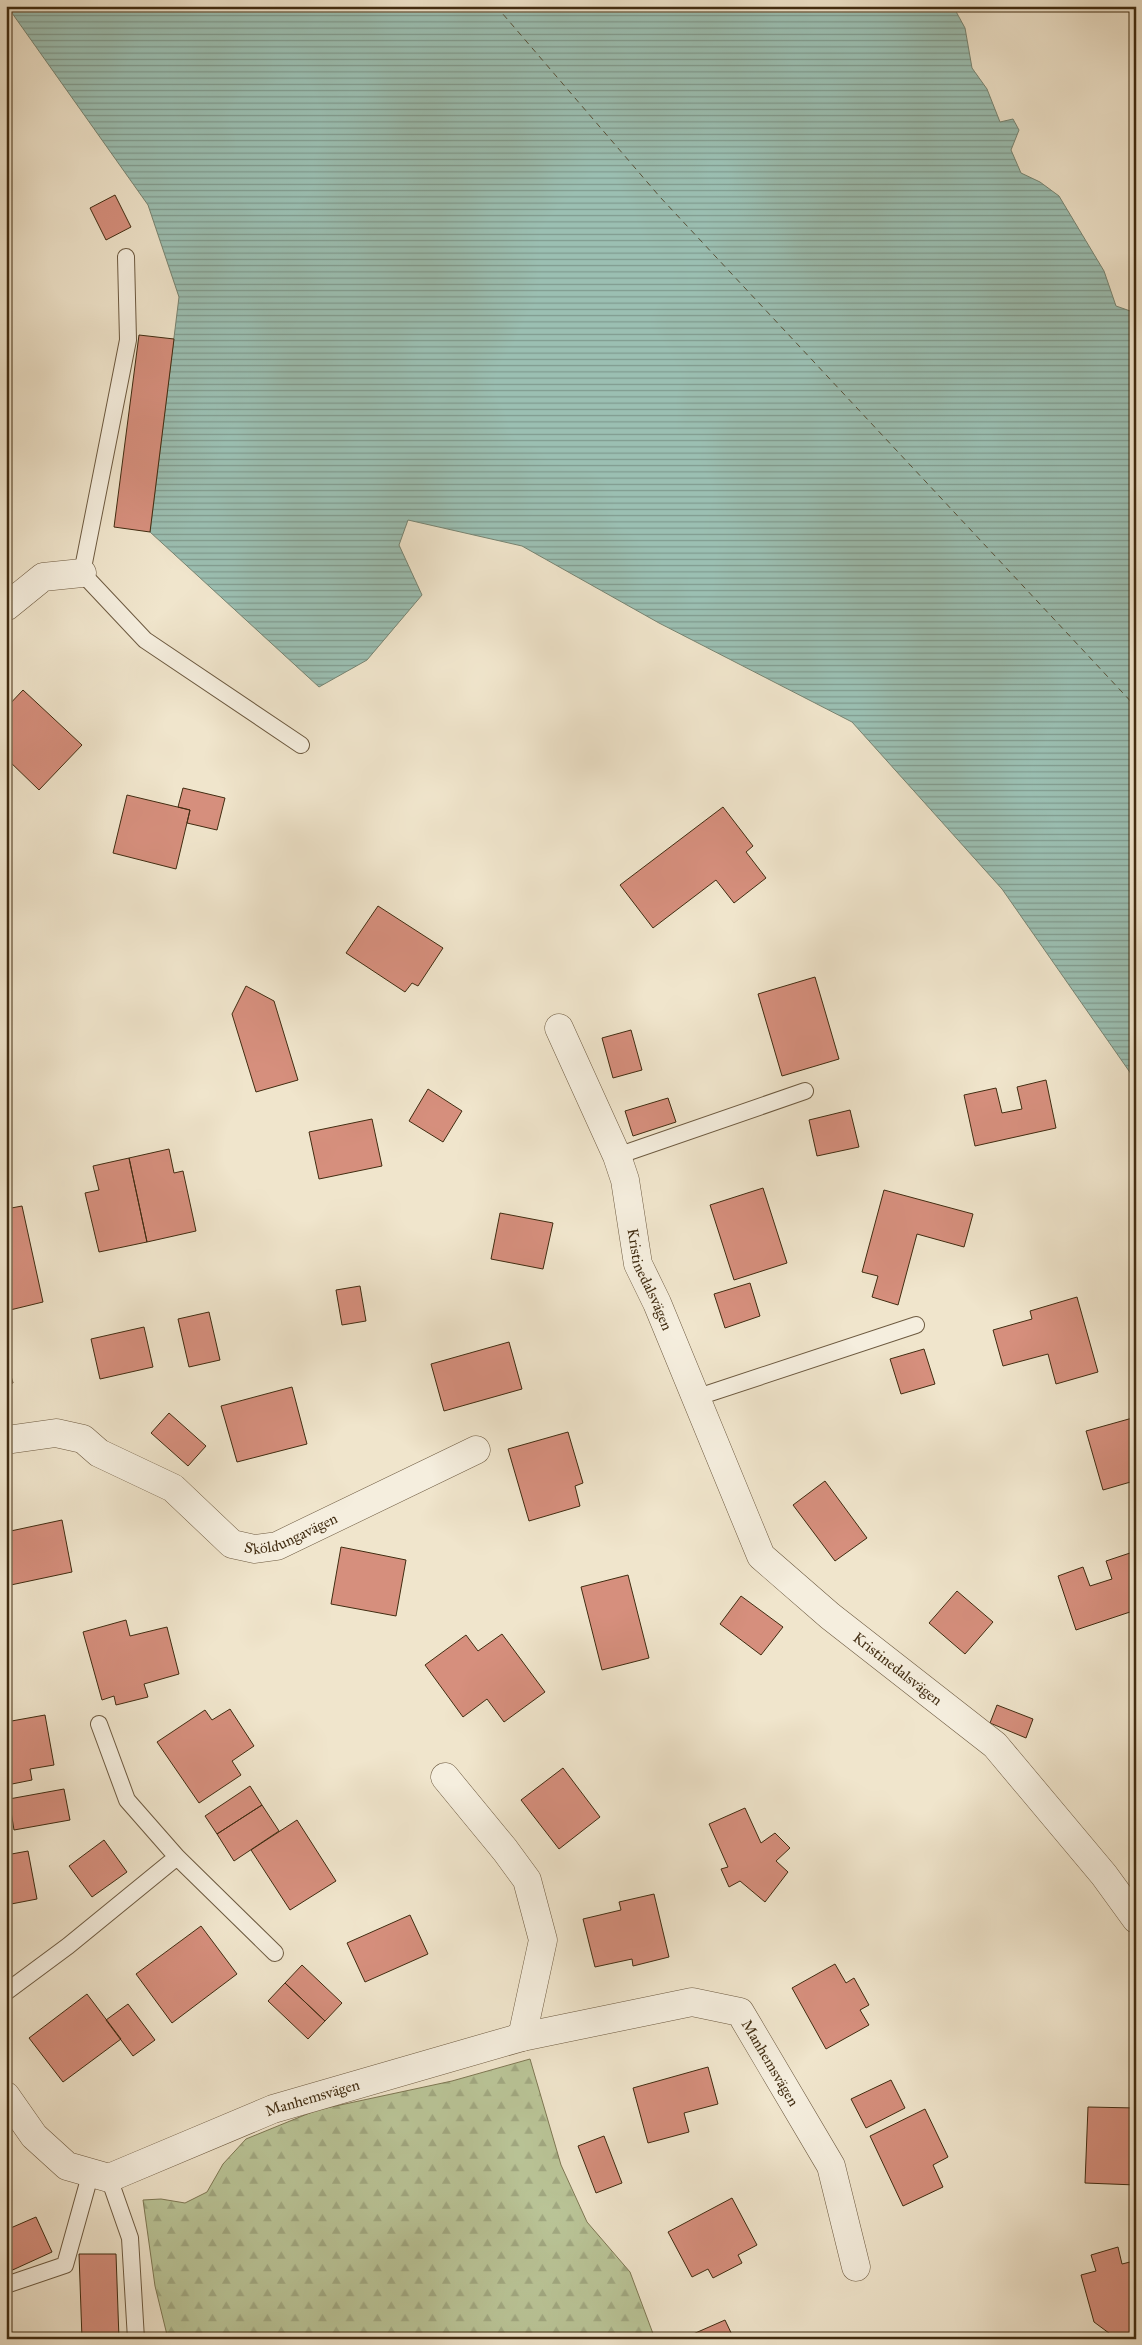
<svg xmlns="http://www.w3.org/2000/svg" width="1142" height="2345" viewBox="0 0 1142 2345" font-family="'IM FELL Great Primer',serif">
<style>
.forest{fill:url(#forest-firs);stroke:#7e7854}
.water{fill:url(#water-rules);stroke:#778472}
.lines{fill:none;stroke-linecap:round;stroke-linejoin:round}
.ferry{stroke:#585139;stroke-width:1;stroke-dasharray:6 5;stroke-linecap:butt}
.building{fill:#d68f7d;stroke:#412c11}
.service-casing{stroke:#6d5a40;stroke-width:18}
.minor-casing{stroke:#6d5a40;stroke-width:29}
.service{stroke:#f5eede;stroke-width:16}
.minor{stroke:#f5eede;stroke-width:28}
.labels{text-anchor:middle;stroke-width:5;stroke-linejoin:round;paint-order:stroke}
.street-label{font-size:15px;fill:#412c11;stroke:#f5eede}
</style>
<defs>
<pattern id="forest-firs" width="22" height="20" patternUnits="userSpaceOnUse" patternTransform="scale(1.25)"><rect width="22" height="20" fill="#bac598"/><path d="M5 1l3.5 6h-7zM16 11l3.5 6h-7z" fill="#a1a982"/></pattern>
<pattern id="water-rules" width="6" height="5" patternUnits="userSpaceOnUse" patternTransform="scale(1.25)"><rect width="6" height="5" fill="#9bbfb2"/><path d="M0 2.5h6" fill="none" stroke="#809b8f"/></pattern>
</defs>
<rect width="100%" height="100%" fill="#f0e5cc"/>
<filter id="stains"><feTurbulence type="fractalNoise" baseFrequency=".004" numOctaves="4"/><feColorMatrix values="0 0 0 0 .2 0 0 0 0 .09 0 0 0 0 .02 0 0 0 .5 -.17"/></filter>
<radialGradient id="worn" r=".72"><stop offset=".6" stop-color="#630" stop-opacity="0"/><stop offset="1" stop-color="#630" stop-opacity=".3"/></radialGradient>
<!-- forest -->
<path class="forest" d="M 530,2059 L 561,2165 L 587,2222 L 630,2272 L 655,2339 L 168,2339 L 155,2286 L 143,2200 L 161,2199 L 185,2203 L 207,2192 L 223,2164 L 246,2139 L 317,2110 L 452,2081 Z"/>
<!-- water -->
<path class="water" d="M 7,6 L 953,6 L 965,28 L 972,68 L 987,89 L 1000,122 L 1013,119 L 1019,130 L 1011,150 L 1021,173 L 1040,182 L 1059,196 L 1104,271 L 1116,306 L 1136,313 L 1136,1081 L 1002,889 L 852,722 L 659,623 L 522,546 L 408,520 L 399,545 L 422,595 L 367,660 L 319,687 L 150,532 L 179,297 L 148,205 Z"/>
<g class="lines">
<!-- ferry -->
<path class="ferry" d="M 496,6 L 660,197 L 1136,707"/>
</g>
<!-- building -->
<path class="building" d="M 115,195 L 131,227 L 106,240 L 90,208 Z
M 139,335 L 174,339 L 150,532 L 114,527 Z
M 23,690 L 82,745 L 39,790 L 6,758 L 6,708 Z
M 183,788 L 225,798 L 217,830 L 187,823 L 190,810 L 178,807 Z
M 127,795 L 190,810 L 176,869 L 113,853 Z
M 723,807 L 753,846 L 746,852 L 766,878 L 734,903 L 716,880 L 653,928 L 620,885 Z
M 378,906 L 443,948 L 418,986 L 412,983 L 405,992 L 346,953 Z
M 815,977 L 839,1059 L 782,1076 L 758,994 Z
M 246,986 L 274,1001 L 298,1080 L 256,1092 L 232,1014 Z
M 631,1030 L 642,1070 L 613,1078 L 602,1038 Z
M 1046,1080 L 1056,1128 L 975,1146 L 964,1095 L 996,1088 L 1002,1113 L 1022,1109 L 1017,1087 Z
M 428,1089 L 462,1111 L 443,1142 L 409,1121 Z
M 668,1098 L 676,1122 L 633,1136 L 625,1111 Z
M 850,1110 L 859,1147 L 817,1156 L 809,1120 Z
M 372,1119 L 382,1166 L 319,1179 L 309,1132 Z
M 169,1149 L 174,1173 L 183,1171 L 196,1231 L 147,1242 L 129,1158 Z
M 129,1158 L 147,1242 L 99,1252 L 85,1193 L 99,1190 L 93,1166 Z
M 763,1188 L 787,1263 L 734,1280 L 710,1205 Z
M 884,1190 L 973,1214 L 964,1247 L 917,1234 L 898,1305 L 872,1297 L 878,1276 L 862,1272 Z
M 22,1206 L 43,1302 L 6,1311 L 6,1209 Z
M 500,1213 L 553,1223 L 543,1269 L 491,1259 Z
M 750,1283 L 760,1316 L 725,1328 L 714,1294 Z
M 360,1286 L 366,1321 L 342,1325 L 336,1290 Z
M 1077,1297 L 1098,1372 L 1056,1384 L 1048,1354 L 1003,1366 L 993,1330 L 1032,1319 L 1030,1311 Z
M 209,1312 L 220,1360 L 189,1367 L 178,1319 Z
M 144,1327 L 153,1367 L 100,1379 L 91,1339 Z
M 509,1342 L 522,1389 L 444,1411 L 431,1364 Z
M 924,1349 L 935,1384 L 901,1394 L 890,1359 Z
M 6,1358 L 13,1383 L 6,1385 Z
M 292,1387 L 307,1444 L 237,1462 L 221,1406 Z
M 169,1413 L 206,1446 L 188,1466 L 151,1433 Z
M 1136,1417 L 1136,1487 L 1134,1481 L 1103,1490 L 1086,1431 Z
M 568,1432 L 583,1483 L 575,1486 L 580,1506 L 529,1521 L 508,1449 Z
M 825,1481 L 867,1538 L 835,1561 L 793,1505 Z
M 62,1520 L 72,1572 L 6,1586 L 6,1532 Z
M 341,1547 L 406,1560 L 396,1616 L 331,1604 Z
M 1136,1551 L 1136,1584 L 1132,1585 L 1136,1597 L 1136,1610 L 1076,1630 L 1058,1576 L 1083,1567 L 1090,1586 L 1112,1579 L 1106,1561 Z
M 628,1575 L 649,1658 L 602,1670 L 581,1587 Z
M 957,1591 L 993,1622 L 965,1654 L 929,1623 Z
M 741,1596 L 783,1627 L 761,1655 L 720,1624 Z
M 126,1620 L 130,1636 L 167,1627 L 179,1674 L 144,1684 L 148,1697 L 116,1705 L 114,1696 L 102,1700 L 83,1632 Z
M 502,1634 L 545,1692 L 504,1722 L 487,1699 L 463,1717 L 425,1665 L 466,1635 L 478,1651 Z
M 997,1705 L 1033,1719 L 1026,1738 L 990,1723 Z
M 230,1709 L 254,1746 L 232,1761 L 241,1775 L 199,1803 L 157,1742 L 205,1710 L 212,1720 Z
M 45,1715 L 54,1765 L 30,1769 L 32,1780 L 7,1785 L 6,1722 Z
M 563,1768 L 600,1817 L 559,1849 L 521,1800 Z
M 250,1786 L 262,1805 L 217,1834 L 205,1816 Z
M 64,1789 L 70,1820 L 14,1830 L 9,1799 Z
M 262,1805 L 279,1831 L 234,1861 L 217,1834 Z
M 745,1808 L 761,1843 L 775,1833 L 790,1848 L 776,1861 L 788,1872 L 765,1902 L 740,1881 L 729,1887 L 721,1869 L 728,1867 L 709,1824 Z
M 297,1820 L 336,1881 L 290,1910 L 251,1850 Z
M 104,1840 L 127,1872 L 92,1897 L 69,1866 Z
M 28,1851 L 37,1899 L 6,1905 L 6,1855 Z
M 654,1894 L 669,1957 L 633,1966 L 632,1959 L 595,1967 L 583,1919 L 621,1910 L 619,1902 Z
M 410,1915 L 428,1954 L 365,1982 L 347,1943 Z
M 201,1926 L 237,1974 L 172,2023 L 136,1974 Z
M 835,1964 L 846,1983 L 854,1978 L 869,2005 L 860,2010 L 869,2025 L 826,2049 L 792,1988 Z
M 302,1965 L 342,2003 L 325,2021 L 285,1983 Z
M 285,1983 L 325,2021 L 308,2039 L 268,2001 Z
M 87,1994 L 121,2039 L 63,2082 L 29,2038 Z
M 128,2004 L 155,2040 L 133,2056 L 106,2020 Z
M 708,2067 L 718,2104 L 684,2113 L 689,2132 L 648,2143 L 633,2088 Z
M 891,2080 L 905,2108 L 866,2128 L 851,2099 Z
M 1088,2107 L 1136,2108 L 1136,2185 L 1085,2183 Z
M 925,2109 L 948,2157 L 933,2165 L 943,2187 L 903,2206 L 870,2136 Z
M 604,2136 L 622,2183 L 596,2193 L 578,2146 Z
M 732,2198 L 757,2245 L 738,2255 L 742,2263 L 713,2278 L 708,2269 L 692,2277 L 668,2232 Z
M 36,2217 L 52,2252 L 6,2273 L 6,2230 Z
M 1118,2247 L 1122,2264 L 1134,2261 L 1136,2267 L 1136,2339 L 1117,2339 L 1094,2322 L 1081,2275 L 1096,2271 L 1091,2255 Z
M 79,2254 L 116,2254 L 119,2339 L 82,2339 Z
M 725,2320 L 734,2339 L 684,2339 L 684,2338 Z"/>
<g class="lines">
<!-- service casing -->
<g class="service-casing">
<path id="service" d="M 126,257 L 128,340 L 82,573 L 145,640 L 301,745
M 617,1156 L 805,1091
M 695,1398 L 916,1325
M 99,1724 L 127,1800 L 177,1857 L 275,1953
M 6,1992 L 68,1946 L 177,1857
M 109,2178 L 130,2238 L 136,2339
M 6,2285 L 65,2265 L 91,2172"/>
</g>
<!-- minor casing -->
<g class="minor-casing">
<g id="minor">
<path d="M 6,607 L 43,577 L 82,573"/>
<path id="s1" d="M 559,1028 L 617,1156 L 625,1180 L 638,1264 L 657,1303 L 761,1556 L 830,1616 L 995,1745 L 1104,1875 L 1136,1919"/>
<path id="s2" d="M 6,1440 L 56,1433 L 83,1439 L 99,1453 L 173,1488 L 232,1544 L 255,1549 L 277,1546 L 476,1450"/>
<path d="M 445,1777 L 505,1850 L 527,1880 L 543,1940 L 522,2037"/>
<path id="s3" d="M 6,2096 L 34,2136 L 67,2166 L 109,2178 L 273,2109 L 522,2037 L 692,2002 L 740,2012 L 831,2166 L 856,2267"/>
</g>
</g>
<!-- service -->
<use href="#service" class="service"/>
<!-- minor -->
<use href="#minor" class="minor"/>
</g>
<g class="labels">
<!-- street labels -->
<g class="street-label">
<text dy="5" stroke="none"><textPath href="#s1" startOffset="269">Kristinedalsvägen</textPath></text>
<text dy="5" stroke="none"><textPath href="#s2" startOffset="325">Sköldungavägen</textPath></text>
<text dy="5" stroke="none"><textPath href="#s1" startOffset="745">Kristinedalsvägen</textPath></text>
<text dy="5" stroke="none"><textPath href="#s3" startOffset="856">Manhemsvägen</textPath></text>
<text dy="5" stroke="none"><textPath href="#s3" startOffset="356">Manhemsvägen</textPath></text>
</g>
</g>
<!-- margin -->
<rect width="1142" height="2345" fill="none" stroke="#f0e5cc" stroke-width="25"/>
<rect x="8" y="8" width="1127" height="2330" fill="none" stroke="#412c11" stroke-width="2.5"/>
<rect x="12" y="12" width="1117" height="2320" fill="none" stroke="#412c11"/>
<rect width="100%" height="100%" filter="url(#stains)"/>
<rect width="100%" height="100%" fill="url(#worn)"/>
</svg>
